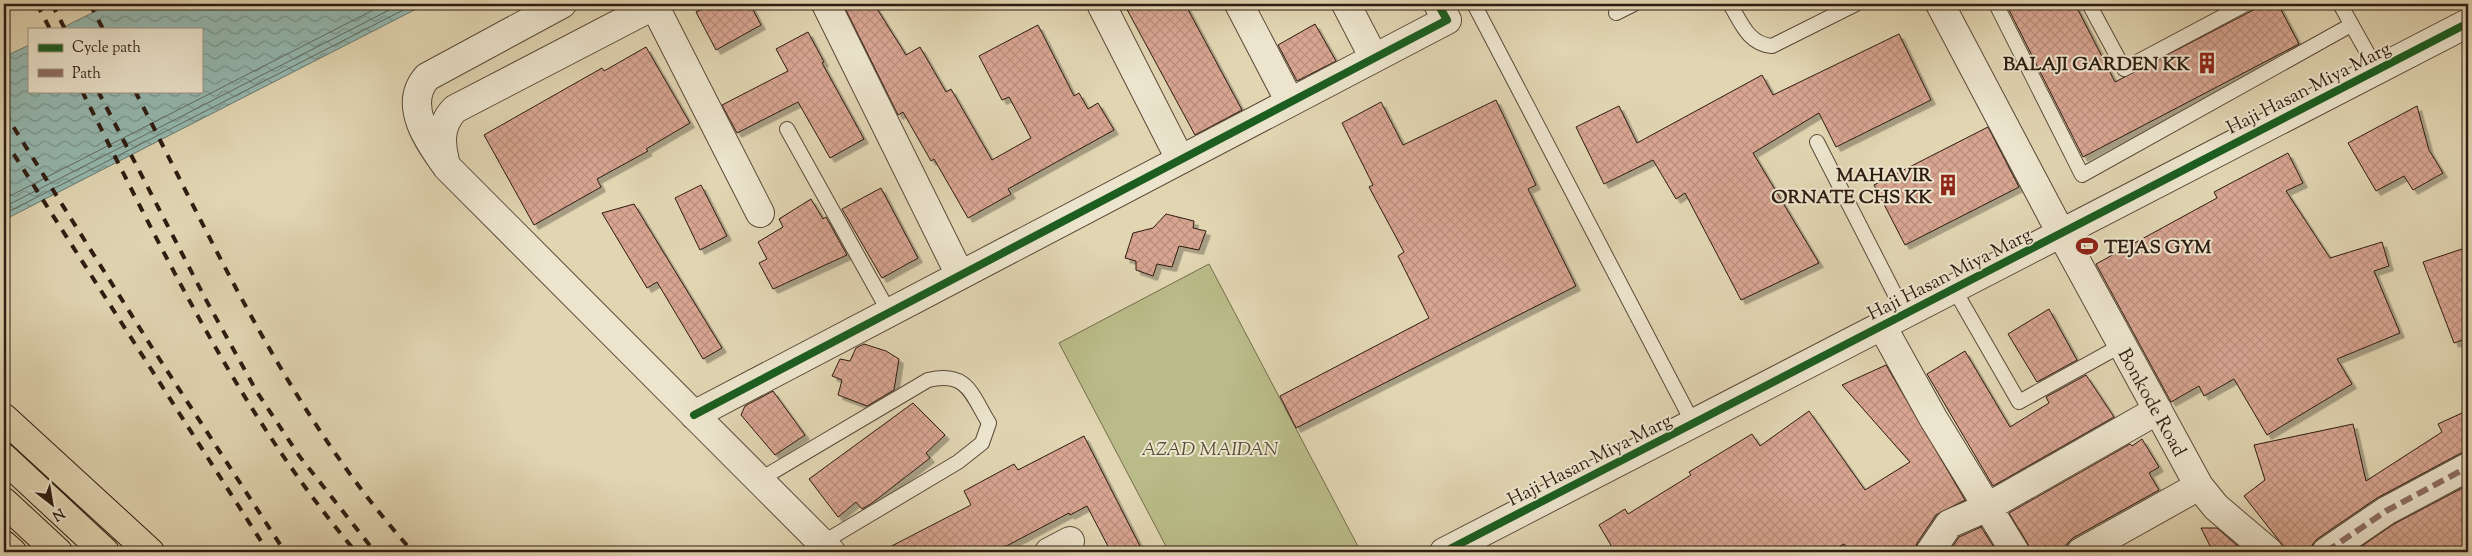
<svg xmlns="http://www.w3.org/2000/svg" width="2472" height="556" viewBox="0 0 2472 556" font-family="'Sorts Mill Goudy',serif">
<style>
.green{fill:#b9bb88;stroke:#746c4c}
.water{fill:url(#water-waves);stroke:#6b7a70}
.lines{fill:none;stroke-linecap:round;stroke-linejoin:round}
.shore{stroke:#616a60;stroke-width:1}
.building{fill:url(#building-cross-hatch);stroke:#2e1c11;filter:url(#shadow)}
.service-casing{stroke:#5b4a39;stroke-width:16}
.minor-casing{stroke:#5b4a39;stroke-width:30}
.primary-casing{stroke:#2e1c11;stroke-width:30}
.service{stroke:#ece4cd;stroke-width:14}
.minor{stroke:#ece4cd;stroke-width:28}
.primary{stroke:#e1d5b2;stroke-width:28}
.rail{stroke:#2e1c11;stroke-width:4;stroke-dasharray:9 9;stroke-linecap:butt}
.quiet{stroke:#8d6e63;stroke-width:6;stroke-dasharray:12 6;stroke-linecap:butt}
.cycleway-casing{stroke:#ece4cd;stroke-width:11}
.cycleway{stroke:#1b5e20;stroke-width:8}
.labels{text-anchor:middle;stroke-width:4;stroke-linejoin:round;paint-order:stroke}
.poi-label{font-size:19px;font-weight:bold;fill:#2e1c11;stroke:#ece4cd;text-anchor:end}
.street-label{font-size:19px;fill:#2e1c11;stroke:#ece4cd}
.park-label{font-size:19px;font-style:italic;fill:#584c35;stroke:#ece4cd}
</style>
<defs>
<pattern id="water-waves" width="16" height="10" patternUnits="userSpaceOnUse" patternTransform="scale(1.25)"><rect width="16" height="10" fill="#94b8b0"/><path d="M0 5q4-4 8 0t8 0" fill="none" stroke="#79958e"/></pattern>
<pattern id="building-cross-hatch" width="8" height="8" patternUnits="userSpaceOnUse" patternTransform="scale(1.25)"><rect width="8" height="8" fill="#d8a591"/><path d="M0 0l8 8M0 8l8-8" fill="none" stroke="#ba8d7c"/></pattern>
<filter id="shadow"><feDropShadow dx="4.5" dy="4.5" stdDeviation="0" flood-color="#0004"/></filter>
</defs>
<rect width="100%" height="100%" fill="#e1d5b2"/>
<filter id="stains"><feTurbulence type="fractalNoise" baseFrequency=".004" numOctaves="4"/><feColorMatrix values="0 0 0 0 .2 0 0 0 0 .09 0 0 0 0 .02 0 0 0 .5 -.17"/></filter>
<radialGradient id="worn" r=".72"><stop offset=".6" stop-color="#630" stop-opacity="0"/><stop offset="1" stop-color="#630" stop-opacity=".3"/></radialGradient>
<!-- green -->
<path class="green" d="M 1209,264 L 1361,552 L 1169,552 L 1059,343 Z"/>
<!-- water -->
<path class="water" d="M 110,4 L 426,4 L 4,220 L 4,57 L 29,45 L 29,91 L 201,91 L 201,29 L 60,29 Z"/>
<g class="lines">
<!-- shore -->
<path class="shore" d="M 4,199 L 385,4
M 4,207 L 401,4
M 4,214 L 415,4"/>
</g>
<!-- building -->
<path class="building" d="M 712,4 L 750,4 L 761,25 L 716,50 L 696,12 Z
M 848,4 L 874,4 L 906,55 L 920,47 L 946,92 L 951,89 L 992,160 L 1031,138 L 1009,97 L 1002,100 L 979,56 L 1038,25 L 1074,96 L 1079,93 L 1088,109 L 1098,103 L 1114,130 L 1008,189 L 1011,194 L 968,218 L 934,159 L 931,161 L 903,112 L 898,115 L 844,6 Z
M 1124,4 L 1185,4 L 1242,110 L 1195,135 Z
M 2006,4 L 2075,4 L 2115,82 L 2265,4 L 2278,4 L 2299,44 L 2083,157 Z
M 1315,24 L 1336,61 L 1297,81 L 1278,45 Z
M 808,32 L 824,62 L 822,63 L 864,139 L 830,158 L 798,102 L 737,133 L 722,105 L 788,71 L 776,49 Z
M 1899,34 L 1931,100 L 1836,147 L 1819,113 L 1753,153 L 1819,263 L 1741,300 L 1685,193 L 1676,199 L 1653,160 L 1604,184 L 1576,127 L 1619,106 L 1637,143 L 1762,75 L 1773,95 Z
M 646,47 L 690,123 L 646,149 L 648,151 L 597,179 L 601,187 L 534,225 L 484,135 L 602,68 L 604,71 Z
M 1496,100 L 1536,185 L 1528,189 L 1576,286 L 1296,428 L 1280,396 L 1429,318 L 1398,256 L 1404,252 L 1369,187 L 1373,185 L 1342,123 L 1381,102 L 1403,145 Z
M 2417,106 L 2429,150 L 2443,173 L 2413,190 L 2404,176 L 2376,191 L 2348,143 Z
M 1988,127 L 2019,187 L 1905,245 L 1874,185 Z
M 2288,153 L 2303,183 L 2286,191 L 2330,258 L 2382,242 L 2389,266 L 2374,271 L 2400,333 L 2337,359 L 2352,384 L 2267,435 L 2234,379 L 2204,396 L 2199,386 L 2171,402 L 2096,264 L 2217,198 L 2214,192 Z
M 701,185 L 727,236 L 700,250 L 675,198 Z
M 881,188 L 918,258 L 882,278 L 842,209 Z
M 811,199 L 823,219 L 826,217 L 847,255 L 773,289 L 759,263 L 767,259 L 758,242 L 783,227 L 779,219 Z
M 634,204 L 722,348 L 703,359 L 657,282 L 647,288 L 602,213 Z
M 1166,214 L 1194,221 L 1193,228 L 1206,231 L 1199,250 L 1179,246 L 1172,267 L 1157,264 L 1153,276 L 1136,270 L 1136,261 L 1125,258 L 1133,233 L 1153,228 Z
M 2468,247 L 2468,338 L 2454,343 L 2423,262 Z
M 2049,309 L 2077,360 L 2037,382 L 2008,334 Z
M 864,344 L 886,351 L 899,359 L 894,390 L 867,406 L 838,395 L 842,380 L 832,376 L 840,359 L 850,361 L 856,348 Z
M 1965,351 L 2010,427 L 2049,403 L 2046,397 L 2086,375 L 2114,417 L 1993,486 L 1927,374 Z
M 1886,365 L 1965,500 L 1936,515 L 1917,543 L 1915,552 L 1849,552 L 1844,544 L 1829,552 L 1615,552 L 1599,525 L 1625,509 L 1628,514 L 1691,475 L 1689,472 L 1752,434 L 1760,446 L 1809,411 L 1865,490 L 1910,462 L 1842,385 Z
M 773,391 L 805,435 L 775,455 L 741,415 L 745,406 Z
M 913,403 L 945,435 L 926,453 L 930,458 L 872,503 L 862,509 L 856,502 L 838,517 L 809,479 Z
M 2462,413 L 2468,426 L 2468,451 L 2461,453 L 2377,498 L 2317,539 L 2312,545 L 2311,552 L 2288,552 L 2244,496 L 2265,480 L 2254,445 L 2353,424 L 2366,481 L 2442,432 L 2438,424 Z
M 1084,436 L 1143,552 L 1111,552 L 1087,506 L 1070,515 L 1069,513 L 995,552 L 880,552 L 971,505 L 964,491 L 1014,464 L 1018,470 Z
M 2142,439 L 2159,467 L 2149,473 L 2159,490 L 2073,538 L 2067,544 L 2065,552 L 2031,552 L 2028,544 L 2009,513 L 2130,444 L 2132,446 Z
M 2468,485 L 2468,552 L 2353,552 L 2394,524 Z
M 1981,527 L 1997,552 L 1949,552 L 1959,537 Z
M 2201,528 L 2217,528 L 2245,552 L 2213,552 Z"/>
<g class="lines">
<!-- service casing -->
<g class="service-casing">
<path id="service" d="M 1474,4 L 1693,423
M 1730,4 C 1741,22 1748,44 1772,46 L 1856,4
M 1996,4 L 2082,175 L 2351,25
M 2089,4 L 2124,69 L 2246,4
M 2340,4 L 2377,70
M 1616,13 L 1634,4
M 787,129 L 889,312
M 1817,142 L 1905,314
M 1954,289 L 2019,402 L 2122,345
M 759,480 L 928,380 C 968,371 971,394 989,423 L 982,443 L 958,462 L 822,543"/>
</g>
<!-- minor casing -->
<g class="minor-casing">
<path id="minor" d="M 562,4 L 427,77 C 402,105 429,142 447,167 L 831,552
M 826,4 L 960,275
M 1101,4 L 1180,159
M 1239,4 L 1290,102
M 1346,4 L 1374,58
M 1940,4 L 2061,233 L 2199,486 L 2216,507 L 2269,552
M 654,5 L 760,213
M 445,161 C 440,142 440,124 455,109 L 657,4
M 1882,326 L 1933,418 L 2015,552
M 694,415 L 1447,20 L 1438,4
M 1049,552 L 1070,541
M 1444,552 L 2468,23
M 1930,552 L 1949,524 L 1986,508 L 2158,410
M 2081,552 L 2199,486
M 2326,552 L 2386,511 L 2468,467"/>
</g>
<!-- primary casing -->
<g class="primary-casing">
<path id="primary" d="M 4,418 L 150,552
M 4,458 L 105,552
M 4,502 L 58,552
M 4,545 L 12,552"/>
</g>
<!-- service -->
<use href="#service" class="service"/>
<!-- minor -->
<use href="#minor" class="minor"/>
<!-- primary -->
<use href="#primary" class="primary"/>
<!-- rail -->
<path class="rail" d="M 37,4 L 50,29
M 52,4 L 65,29
M 90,4 L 103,29
M 82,91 C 163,251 239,414 356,552
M 98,91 L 205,298 L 257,392 L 300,457 L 375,552
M 135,91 C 217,250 292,418 413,552
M 4,112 L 151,346 L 285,552
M 4,139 L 268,552"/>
<!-- quiet -->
<path class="quiet" d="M 2326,552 L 2386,511 L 2468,467"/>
<!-- cycleway casing -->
<g class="cycleway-casing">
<path id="cycleway" d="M 694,415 L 1447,20 L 1438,4
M 1444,552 L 2468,23"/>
</g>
<!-- cycleway -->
<use href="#cycleway" class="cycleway"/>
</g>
<!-- icons -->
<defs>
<g id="building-bare" transform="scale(1.725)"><path d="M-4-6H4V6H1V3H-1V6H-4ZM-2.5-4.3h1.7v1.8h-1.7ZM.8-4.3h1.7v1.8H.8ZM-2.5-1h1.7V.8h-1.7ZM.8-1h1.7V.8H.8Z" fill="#8f2418" stroke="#ece4cd" stroke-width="2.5" paint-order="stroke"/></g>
<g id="stadium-bare" transform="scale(1.725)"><path d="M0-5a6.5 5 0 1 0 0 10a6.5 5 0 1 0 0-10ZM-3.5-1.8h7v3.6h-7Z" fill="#8f2418" stroke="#ece4cd" stroke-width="2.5" paint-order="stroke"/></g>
</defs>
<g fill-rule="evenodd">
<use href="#building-bare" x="2207" y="63"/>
<use href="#building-bare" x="1948" y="185"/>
<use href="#stadium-bare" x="2087" y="246"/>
</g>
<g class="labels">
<!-- poi labels -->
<g class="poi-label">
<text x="2190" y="70">BALAJI GARDEN KK</text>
<text x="1932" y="181">MAHAVIR<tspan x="1932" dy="22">ORNATE CHS KK</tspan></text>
<text x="2104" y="253" text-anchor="start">TEJAS GYM</text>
</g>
<!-- street labels -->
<g class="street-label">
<text transform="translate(2308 87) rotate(-27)" y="7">Haji Hasan Miya Marg</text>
<text transform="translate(1949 273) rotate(-27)" y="7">Haji Hasan Miya Marg</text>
<text transform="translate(2153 402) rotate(61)" y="7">Bonkode Road</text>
<text transform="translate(1589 459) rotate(-27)" y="7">Haji Hasan Miya Marg</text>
</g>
<!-- park labels -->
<g class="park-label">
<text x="1210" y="455">AZAD MAIDAN</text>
</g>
</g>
<!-- margin -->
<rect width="2472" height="556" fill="none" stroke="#e1d5b2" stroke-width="20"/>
<rect x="5" y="5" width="2462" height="546" fill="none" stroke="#2e1c11" stroke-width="2.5"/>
<rect x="10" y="10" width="2452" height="536" fill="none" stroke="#2e1c11"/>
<!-- legend -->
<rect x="28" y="28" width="175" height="65" fill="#ece4cd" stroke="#a09482"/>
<rect x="38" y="44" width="25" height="8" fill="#1b5e20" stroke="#a09482"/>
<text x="72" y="52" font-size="15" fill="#2e1c11">Cycle path</text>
<rect x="38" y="69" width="25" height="8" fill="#8d6e63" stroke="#a09482"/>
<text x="72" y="78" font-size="15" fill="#2e1c11">Path</text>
<!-- north arrow -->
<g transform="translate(52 504) rotate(149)" stroke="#ece4cd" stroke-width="4" paint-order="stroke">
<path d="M0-4L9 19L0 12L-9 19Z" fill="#2e1c11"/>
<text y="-8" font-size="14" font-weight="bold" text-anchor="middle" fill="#2e1c11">N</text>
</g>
<rect width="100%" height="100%" filter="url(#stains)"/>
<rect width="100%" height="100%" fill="url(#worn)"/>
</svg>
